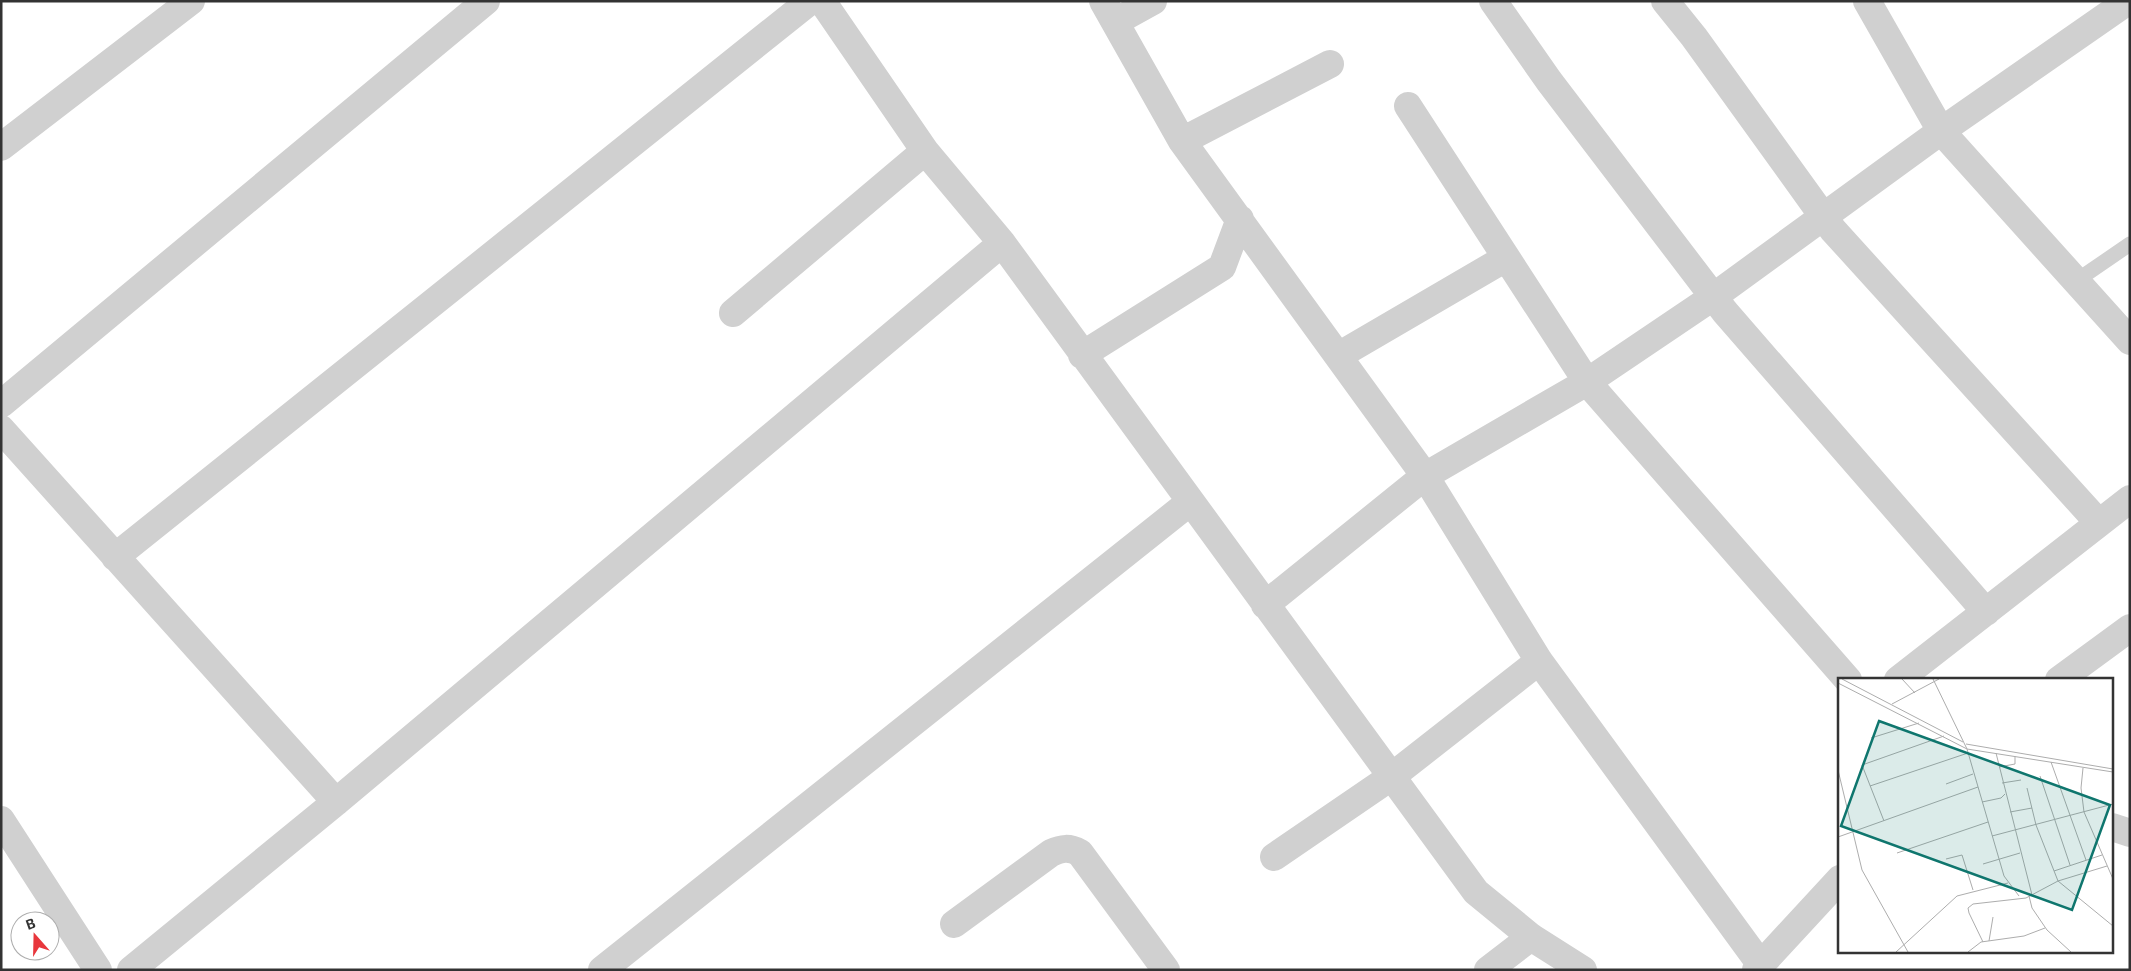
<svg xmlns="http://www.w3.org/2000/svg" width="2131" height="971" viewBox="0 0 2131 971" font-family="'Exo 2',sans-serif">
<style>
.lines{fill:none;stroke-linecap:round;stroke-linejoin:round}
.service{stroke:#d0d0d0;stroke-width:15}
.minor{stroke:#d0d0d0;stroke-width:28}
.inset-road{fill:none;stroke:#adadad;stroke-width:1}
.view{fill:#0f766e;fill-opacity:0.15;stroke:#0f766e;stroke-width:2.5}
.inset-edge{fill:none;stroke:#333;stroke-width:2.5}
</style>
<rect width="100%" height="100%" fill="#fff"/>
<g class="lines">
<!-- service -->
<path class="service" d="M 2076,281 L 2130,244"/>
<!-- minor -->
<path class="minor" d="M 822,1 L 925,151 L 1002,243 L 1476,892 L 1531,937 L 1583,970
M 1103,1 L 1182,141 L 1425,476 L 1539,661 L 1761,965
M 1493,1 L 1549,81 L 1725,312 L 1986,612
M 1665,1 L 1694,37 L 1833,230 L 2099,523
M 1867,1 L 1941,131 L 2130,341
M 1115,22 L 1153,1
M 1408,106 L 1587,382 L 1848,680
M 1182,141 L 1330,64
M 1,147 L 191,1
M 733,313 L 925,151
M 1082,355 L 1222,267 L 1240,219
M 1338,356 L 1506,258
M 1,404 L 486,1
M 1,429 L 336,802
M 115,557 L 810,1
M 1265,605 L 1425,476 L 1587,382 L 1713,297 L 1941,131 L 2128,1
M 1898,680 L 2130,499
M 2059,680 L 2130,628
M 1,820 L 98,970
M 2112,827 L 2130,833
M 1274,857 L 1391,777 L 1539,661
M 954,924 L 1051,853 C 1062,848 1069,847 1080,853 L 1166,970
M 131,970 L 336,802 L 1002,243
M 602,970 L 1190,502
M 1488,970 L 1531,937
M 1756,970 L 1840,879"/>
</g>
<!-- overview -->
<g transform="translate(1838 678)">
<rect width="275" height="275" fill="#fff"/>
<path class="inset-road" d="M 4,1 L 125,64M 64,1 L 77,15M 95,1 L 129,71 L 166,198 L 181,218M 0,5 L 129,71 L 275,94M 54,26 L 101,1M 33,60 L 81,45M 128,66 L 275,91M 158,75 L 194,217M 213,84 L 248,182M 161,89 L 177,86 L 177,78M 245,90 L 243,110 L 246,134 L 275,201M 0,92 L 24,192 L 70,274M 202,98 L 232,187M 164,105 L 183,102M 108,106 L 135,96M 32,108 L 130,75M 189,110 L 198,147 L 220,203 L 275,248M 144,124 L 163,120 L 167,116M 172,134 L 194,130M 46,143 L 24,87 L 106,58M 154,158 L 275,126M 0,159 L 140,109M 59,175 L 150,144M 108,181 L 124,177 L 135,212M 145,186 L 182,175M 216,193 L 264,177M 191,218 L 194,230 L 209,252 L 233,274M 151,263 L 155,239M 145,264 L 131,235 L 130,230 L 135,226 L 188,220 L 220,203 L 269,188M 58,274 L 119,218 L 170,205M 130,274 L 143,264 L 186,258 L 207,250"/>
<path class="view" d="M 41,43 L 272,127 L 234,232 L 3,148 Z"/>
<rect width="275" height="275" class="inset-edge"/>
</g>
<!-- border -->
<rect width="2131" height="971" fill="none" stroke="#333333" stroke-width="5"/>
<!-- north arrow -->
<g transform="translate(35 936) rotate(340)"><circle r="24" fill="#ffffff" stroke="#adadad"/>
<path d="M0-4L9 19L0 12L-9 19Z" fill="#e8373d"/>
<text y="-8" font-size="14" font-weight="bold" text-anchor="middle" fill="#333333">B</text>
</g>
</svg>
